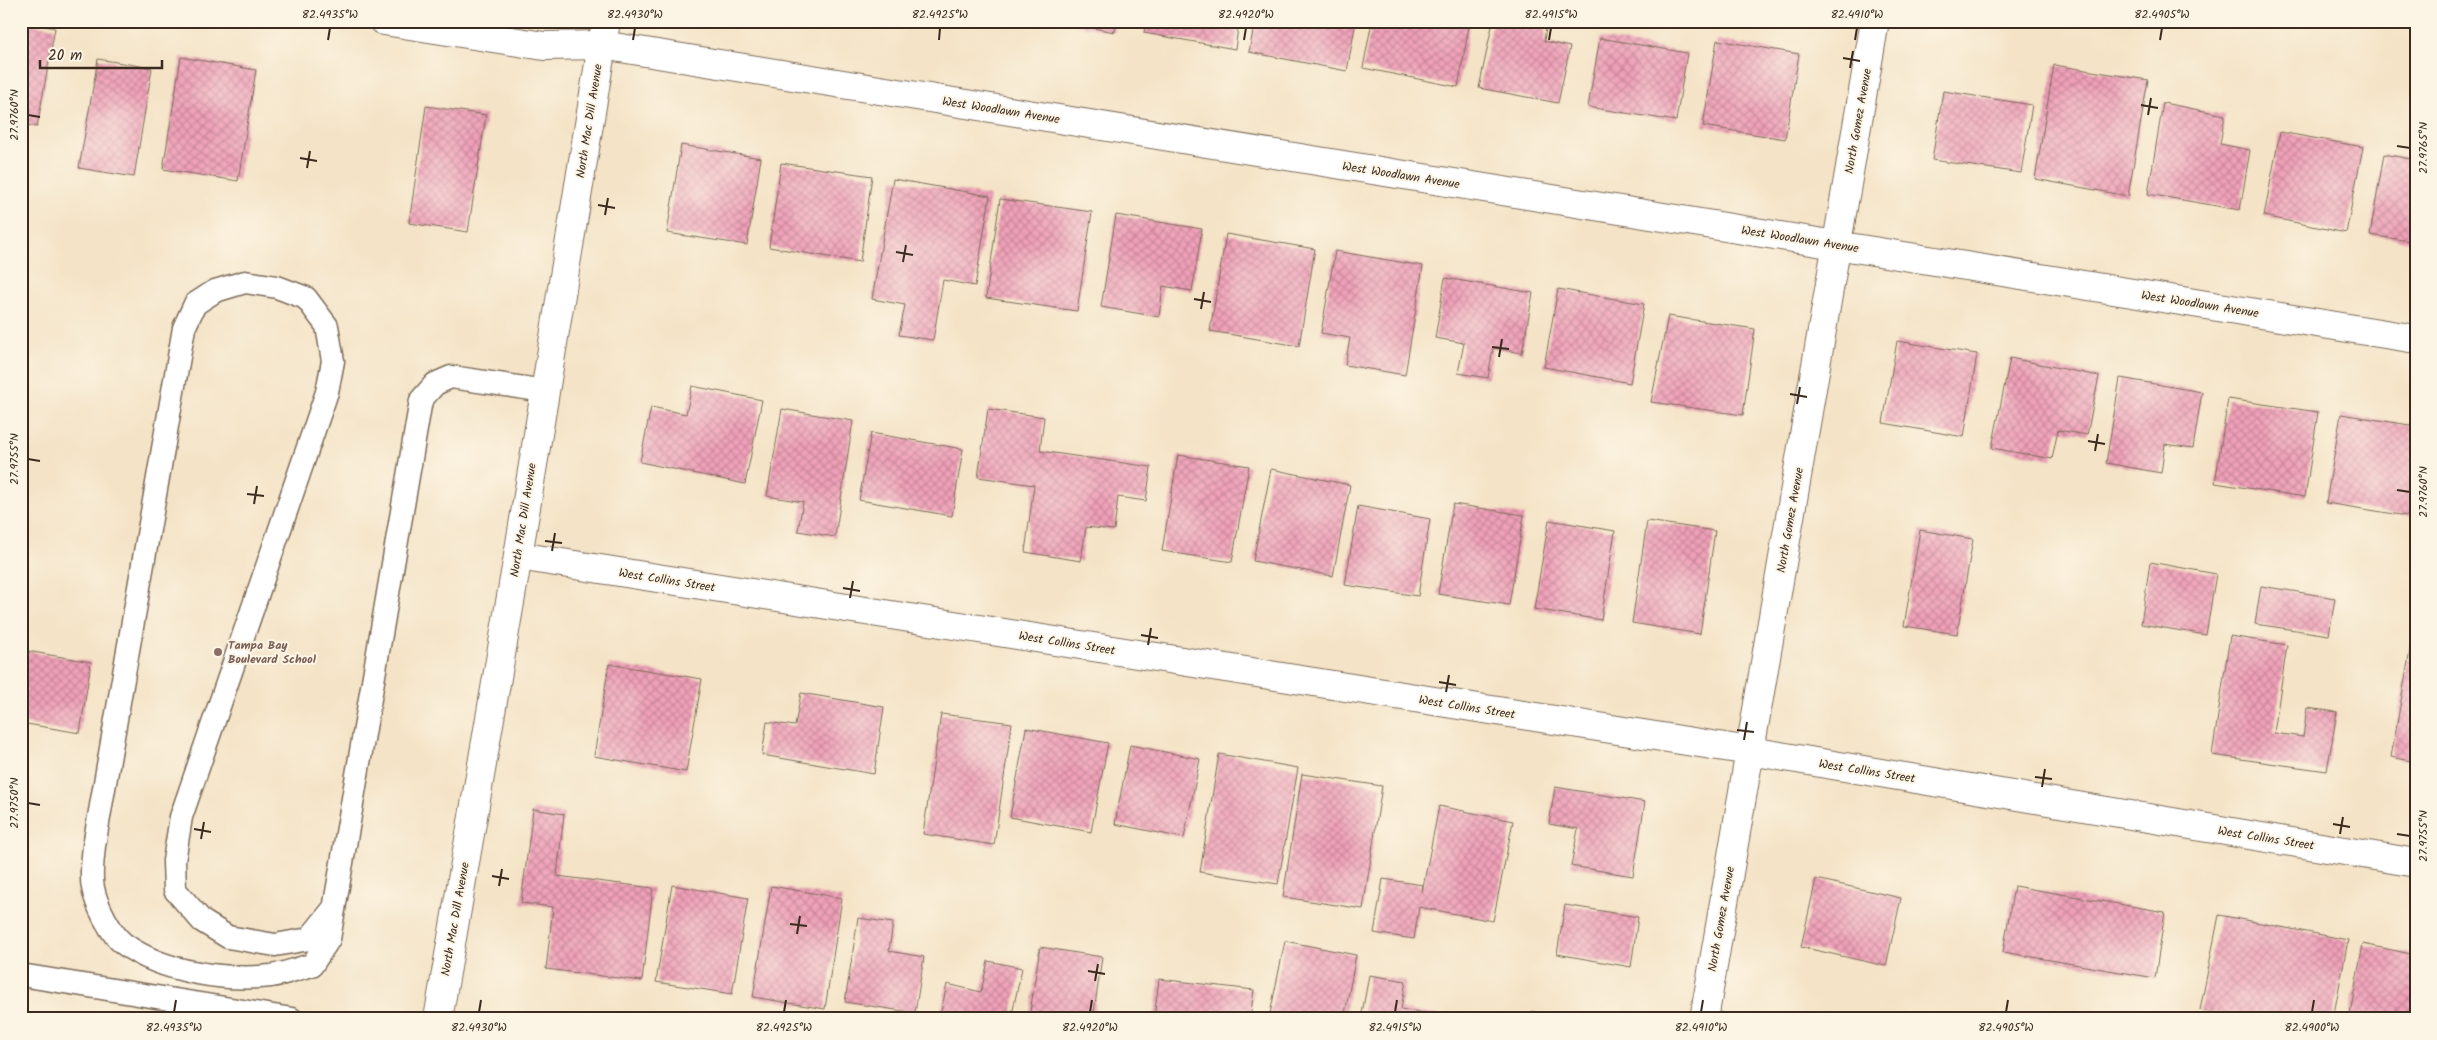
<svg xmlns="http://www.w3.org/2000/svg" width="2437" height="1040" viewBox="0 0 2437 1040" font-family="Kalam,sans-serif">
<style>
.building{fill:url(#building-cross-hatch)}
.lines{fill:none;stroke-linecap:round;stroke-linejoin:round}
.service-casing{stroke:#7c6b59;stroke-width:25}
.minor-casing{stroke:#7c6b59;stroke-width:30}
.tertiary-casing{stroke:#7c6b59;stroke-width:30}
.service{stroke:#fff;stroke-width:22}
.minor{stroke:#fff;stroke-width:28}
.tertiary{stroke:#fff;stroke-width:28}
.ticks{fill:none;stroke:#3b2a1e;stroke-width:2}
.education-dot{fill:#8d6e63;stroke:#fcf5e5;stroke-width:2}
.labels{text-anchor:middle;stroke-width:4;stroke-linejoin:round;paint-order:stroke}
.street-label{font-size:12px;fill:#3b2a1e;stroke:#fcf5e5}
.education-label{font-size:12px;font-weight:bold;fill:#785e54;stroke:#fcf5e5;text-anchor:start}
.neatline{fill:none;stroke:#3b2a1e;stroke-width:2}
.ticks-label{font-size:12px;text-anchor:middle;fill:#3b2a1e}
</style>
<defs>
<pattern id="building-cross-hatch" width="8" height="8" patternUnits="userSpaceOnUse" patternTransform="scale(1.25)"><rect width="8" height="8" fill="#f0a1b9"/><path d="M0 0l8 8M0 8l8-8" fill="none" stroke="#c48396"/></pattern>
</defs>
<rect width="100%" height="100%" fill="#fcf5e5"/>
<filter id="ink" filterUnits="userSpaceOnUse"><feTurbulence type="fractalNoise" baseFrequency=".02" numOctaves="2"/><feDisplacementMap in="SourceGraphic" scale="10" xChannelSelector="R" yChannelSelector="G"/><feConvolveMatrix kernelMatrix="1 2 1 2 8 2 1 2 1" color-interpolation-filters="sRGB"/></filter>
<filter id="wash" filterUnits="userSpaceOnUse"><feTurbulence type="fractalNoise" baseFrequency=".0096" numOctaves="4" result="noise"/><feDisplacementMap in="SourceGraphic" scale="20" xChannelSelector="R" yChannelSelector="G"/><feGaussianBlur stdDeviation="1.12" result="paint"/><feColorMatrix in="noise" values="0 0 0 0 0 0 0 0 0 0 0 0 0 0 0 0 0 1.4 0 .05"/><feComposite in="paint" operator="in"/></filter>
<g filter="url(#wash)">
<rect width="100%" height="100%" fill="#f4e3c6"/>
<g id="blocks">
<!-- building -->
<path class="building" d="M 1056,21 L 1116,21 L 1115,32 Z
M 1146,21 L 1239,21 L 1235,49 L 1144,33 Z
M 1255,21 L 1356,21 L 1347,71 L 1249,52 Z
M 1372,21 L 1470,21 L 1458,87 L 1363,68 Z
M 1493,21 L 1547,21 L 1544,41 L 1570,47 L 1558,103 L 1479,88 Z
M 21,22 L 55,28 L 37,127 L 21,124 Z
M 1600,38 L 1687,53 L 1676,121 L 1588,107 Z
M 1717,40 L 1799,54 L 1785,139 L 1703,126 Z
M 181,57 L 256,70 L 238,181 L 163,169 Z
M 98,59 L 152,68 L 134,177 L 79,168 Z
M 2054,65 L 2148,80 L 2128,196 L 2035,179 Z
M 1943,91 L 2032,105 L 2021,173 L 1932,160 Z
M 2163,103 L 2225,115 L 2220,144 L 2250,150 L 2240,210 L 2148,194 Z
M 426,106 L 486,115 L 468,232 L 409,223 Z
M 2280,132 L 2363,147 L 2346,233 L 2264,216 Z
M 681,145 L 761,158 L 747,245 L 667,233 Z
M 2384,154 L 2416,160 L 2416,242 L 2370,235 Z
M 781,163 L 872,176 L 860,262 L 769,247 Z
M 893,179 L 990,196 L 975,286 L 943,280 L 933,340 L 899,335 L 905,305 L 872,299 Z
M 1000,199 L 1092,212 L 1077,311 L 986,298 Z
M 1116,215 L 1202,229 L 1192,291 L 1163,286 L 1159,317 L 1101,307 Z
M 1226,234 L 1315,249 L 1299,346 L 1210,331 Z
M 1335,251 L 1423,266 L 1405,375 L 1345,365 L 1350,338 L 1321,333 Z
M 1445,278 L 1533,293 L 1522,353 L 1493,348 L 1488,378 L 1458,373 L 1464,343 L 1435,338 Z
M 1558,289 L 1644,304 L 1630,383 L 1544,367 Z
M 1668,316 L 1755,329 L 1743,415 L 1651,402 Z
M 1897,341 L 1977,354 L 1964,437 L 1883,423 Z
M 2010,358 L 2099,376 L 2087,435 L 2058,430 L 2052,459 L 1992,448 Z
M 2120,378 L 2202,392 L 2193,448 L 2165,444 L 2161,473 L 2106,463 Z
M 692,386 L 762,400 L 745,484 L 640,462 L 651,407 L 686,414 Z
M 2228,399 L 2318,412 L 2305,497 L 2215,483 Z
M 782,409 L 853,421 L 835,537 L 798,531 L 803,502 L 767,496 Z
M 988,409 L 1044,417 L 1040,451 L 1151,467 L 1146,501 L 1118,497 L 1114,530 L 1086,527 L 1081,561 L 1025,552 L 1034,485 L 978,477 Z
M 2341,414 L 2416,426 L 2416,503 L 2413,517 L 2326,503 Z
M 871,433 L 963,449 L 952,516 L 859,500 Z
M 1178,455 L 1249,466 L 1232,562 L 1162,551 Z
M 1271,469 L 1350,485 L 1333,576 L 1253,561 Z
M 1453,504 L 1524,515 L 1509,605 L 1438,594 Z
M 1358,506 L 1430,519 L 1418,596 L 1345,585 Z
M 1549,520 L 1615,531 L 1601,620 L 1534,609 Z
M 1647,521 L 1715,531 L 1700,634 L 1632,623 Z
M 1920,530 L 1973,539 L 1957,634 L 1904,626 Z
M 2150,562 L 2216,574 L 2206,635 L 2141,624 Z
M 2261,586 L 2335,598 L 2329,635 L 2255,624 Z
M 2230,636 L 2287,645 L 2274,733 L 2303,737 L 2307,708 L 2337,712 L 2327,771 L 2212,755 Z
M 2411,645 L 2416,646 L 2416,762 L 2391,757 Z
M 21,650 L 91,662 L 80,733 L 21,723 Z
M 609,664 L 702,679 L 686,772 L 594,756 Z
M 801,693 L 884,707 L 874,774 L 762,755 L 767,722 L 795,726 Z
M 941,714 L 1012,723 L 994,845 L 923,834 Z
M 1026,728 L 1108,743 L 1091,832 L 1010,817 Z
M 1130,745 L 1200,759 L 1184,838 L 1115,824 Z
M 1219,754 L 1298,768 L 1278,884 L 1200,872 Z
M 1302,774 L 1382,786 L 1363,909 L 1283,897 Z
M 1555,787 L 1645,802 L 1633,876 L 1571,866 L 1578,829 L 1549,824 Z
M 1439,806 L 1513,821 L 1493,921 L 1419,907 L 1414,939 L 1374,933 L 1383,879 L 1423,885 L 1422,892 Z
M 533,809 L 564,814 L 557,876 L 653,888 L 642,981 L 546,969 L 553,907 L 521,903 Z
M 1816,879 L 1901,898 L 1886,966 L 1801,947 Z
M 672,885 L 748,898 L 732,994 L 656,982 Z
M 771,886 L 842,898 L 825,1009 L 753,997 Z
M 2014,886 L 2165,912 L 2155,978 L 2003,952 Z
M 1565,905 L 1638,917 L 1631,967 L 1557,954 Z
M 2219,915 L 2348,940 L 2333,1019 L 2243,1019 L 2200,1010 Z
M 858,918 L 893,923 L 889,951 L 924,957 L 915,1013 L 845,1002 Z
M 1285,941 L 1356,955 L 1344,1019 L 1269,1019 Z
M 2363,944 L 2416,955 L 2416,1019 L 2349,1019 Z
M 1040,947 L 1102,957 L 1093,1019 L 1029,1019 Z
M 988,961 L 1022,968 L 1011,1019 L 955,1019 L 940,1016 L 947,984 L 981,992 Z
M 1369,975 L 1406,981 L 1401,1009 L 1437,1015 L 1436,1019 L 1361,1019 Z
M 1159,979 L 1254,990 L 1250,1019 L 1154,1019 Z
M 1532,1012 L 1560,1018 L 1560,1019 L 1531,1019 Z"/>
</g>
</g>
<g filter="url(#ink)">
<use href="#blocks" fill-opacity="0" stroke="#7c6b59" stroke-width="1"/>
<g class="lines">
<!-- service casing -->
<g class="service-casing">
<path id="service" d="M 334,908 L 309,939 L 275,945 L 228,937 L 202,921 L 175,890 L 174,861 L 181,817 L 327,392 L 333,361 L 327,326 L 306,298 L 277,287 L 245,282 L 215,291 L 195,304 L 184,328 L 94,846 C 93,859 90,874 93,888 C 96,904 111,935 124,944 C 162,972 225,981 271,976 C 285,974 299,968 312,965 L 329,939 L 421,400 L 435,384 L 451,377 L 545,391
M 21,975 L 292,1019"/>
</g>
<!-- minor casing -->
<g class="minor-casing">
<path id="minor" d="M 384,21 L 544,46 L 602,45 L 2416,339
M 518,556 L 1750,751 L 2416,863
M 1704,1019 L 1875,21"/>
</g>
<!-- tertiary casing -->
<g class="tertiary-casing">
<path id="tertiary" d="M 438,1019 L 518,556 L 606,21"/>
</g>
<!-- service -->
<use href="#service" class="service"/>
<!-- minor -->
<use href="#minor" class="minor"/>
<!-- tertiary -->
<use href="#tertiary" class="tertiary"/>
</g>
</g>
<!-- ticks -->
<path class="ticks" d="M 328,40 L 330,28M 633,40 L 635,28M 939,40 L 940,28M 1244,40 L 1246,28M 1549,40 L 1551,28M 1855,40 L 1857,28M 2160,40 L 2162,28M 1843,58 L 1860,61M 1850,68 L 1853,51M 2141,105 L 2158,108M 28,115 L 40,117M 2148,115 L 2151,98M 2397,146 L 2410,148M 300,158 L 317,161M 307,168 L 310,151M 598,205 L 615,208M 605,215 L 608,198M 896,252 L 913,255M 903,262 L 906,245M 1194,299 L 1211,302M 1201,309 L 1204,292M 1492,347 L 1509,349M 1499,357 L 1502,339M 1790,394 L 1807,397M 1797,404 L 1800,387M 2088,441 L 2105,444M 2095,451 L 2098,434M 28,459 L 40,461M 2397,490 L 2410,492M 247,494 L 264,496M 254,504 L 257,486M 545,541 L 562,543M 552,551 L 555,533M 843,588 L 860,591M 850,598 L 853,581M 1141,635 L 1158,638M 1148,645 L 1151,628M 1439,682 L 1456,685M 1446,692 L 1449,675M 1737,730 L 1754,732M 1744,740 L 1747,722M 2035,777 L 2052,779M 2042,787 L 2045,769M 28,803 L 40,805M 2333,824 L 2350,827M 194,829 L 211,832M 2340,834 L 2343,817M 2397,834 L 2410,836M 201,839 L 204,822M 492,876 L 509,879M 499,886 L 502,869M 790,924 L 807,926M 797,934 L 800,916M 1088,971 L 1105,974M 1095,981 L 1098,964M 174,1012 L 176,1000M 479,1012 L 481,1000M 784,1012 L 786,1000M 1090,1012 L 1092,1000M 1395,1012 L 1397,1000M 1701,1012 L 1703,1000M 2006,1012 L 2008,1000M 2312,1012 L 2314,1000"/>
<!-- markers -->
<circle class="education-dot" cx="218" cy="652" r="5"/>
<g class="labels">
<!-- street labels -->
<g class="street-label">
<text transform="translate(1001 110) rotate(9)" y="4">West Woodlawn Avenue</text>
<text transform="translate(589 121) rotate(-81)" y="4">North Mac Dill Avenue</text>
<text transform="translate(1858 121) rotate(-80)" y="4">North Gomez Avenue</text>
<text transform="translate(1401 175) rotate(9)" y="4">West Woodlawn Avenue</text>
<text transform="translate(1800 239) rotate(9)" y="4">West Woodlawn Avenue</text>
<text transform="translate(2200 304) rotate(9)" y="4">West Woodlawn Avenue</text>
<text transform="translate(523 520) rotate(-81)" y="4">North Mac Dill Avenue</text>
<text transform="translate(1790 520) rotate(-80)" y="4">North Gomez Avenue</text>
<text transform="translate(667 580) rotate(9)" y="4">West Collins Street</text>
<text transform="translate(1067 643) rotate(9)" y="4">West Collins Street</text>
<text transform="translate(1467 707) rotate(9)" y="4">West Collins Street</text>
<text transform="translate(1867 771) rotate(9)" y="4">West Collins Street</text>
<text transform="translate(2266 838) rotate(9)" y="4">West Collins Street</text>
<text transform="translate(455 919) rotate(-80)" y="4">North Mac Dill Avenue</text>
<text transform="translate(1721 919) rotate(-80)" y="4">North Gomez Avenue</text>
</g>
<!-- education labels -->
<g class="education-label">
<text x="228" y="649">Tampa Bay<tspan x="228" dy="14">Boulevard School</tspan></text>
</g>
</g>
<!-- margin -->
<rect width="2437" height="1040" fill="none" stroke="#fcf5e5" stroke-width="55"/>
<!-- scale -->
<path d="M40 60v8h122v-8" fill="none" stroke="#3b2a1e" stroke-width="2.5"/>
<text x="48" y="60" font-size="15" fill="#3b2a1e" stroke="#fcf5e5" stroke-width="4" paint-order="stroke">20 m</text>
<rect x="28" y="28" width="2382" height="984" class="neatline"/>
<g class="ticks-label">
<text x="330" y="18">82.4935°W</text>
<text x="635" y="18">82.4930°W</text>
<text x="940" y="18">82.4925°W</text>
<text x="1246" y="18">82.4920°W</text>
<text x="1551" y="18">82.4915°W</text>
<text x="1857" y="18">82.4910°W</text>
<text x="2162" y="18">82.4905°W</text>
<text transform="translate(14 115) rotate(-90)" y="4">27.9760°N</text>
<text transform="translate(2423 148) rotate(-90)" y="4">27.9765°N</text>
<text transform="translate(14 459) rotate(-90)" y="4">27.9755°N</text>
<text transform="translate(2423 492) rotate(-90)" y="4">27.9760°N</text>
<text transform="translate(14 803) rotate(-90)" y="4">27.9750°N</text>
<text transform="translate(2423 836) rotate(-90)" y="4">27.9755°N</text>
<text x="174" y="1031">82.4935°W</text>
<text x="479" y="1031">82.4930°W</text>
<text x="784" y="1031">82.4925°W</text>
<text x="1090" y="1031">82.4920°W</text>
<text x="1395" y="1031">82.4915°W</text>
<text x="1701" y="1031">82.4910°W</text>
<text x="2006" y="1031">82.4905°W</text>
<text x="2312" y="1031">82.4900°W</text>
</g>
</svg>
